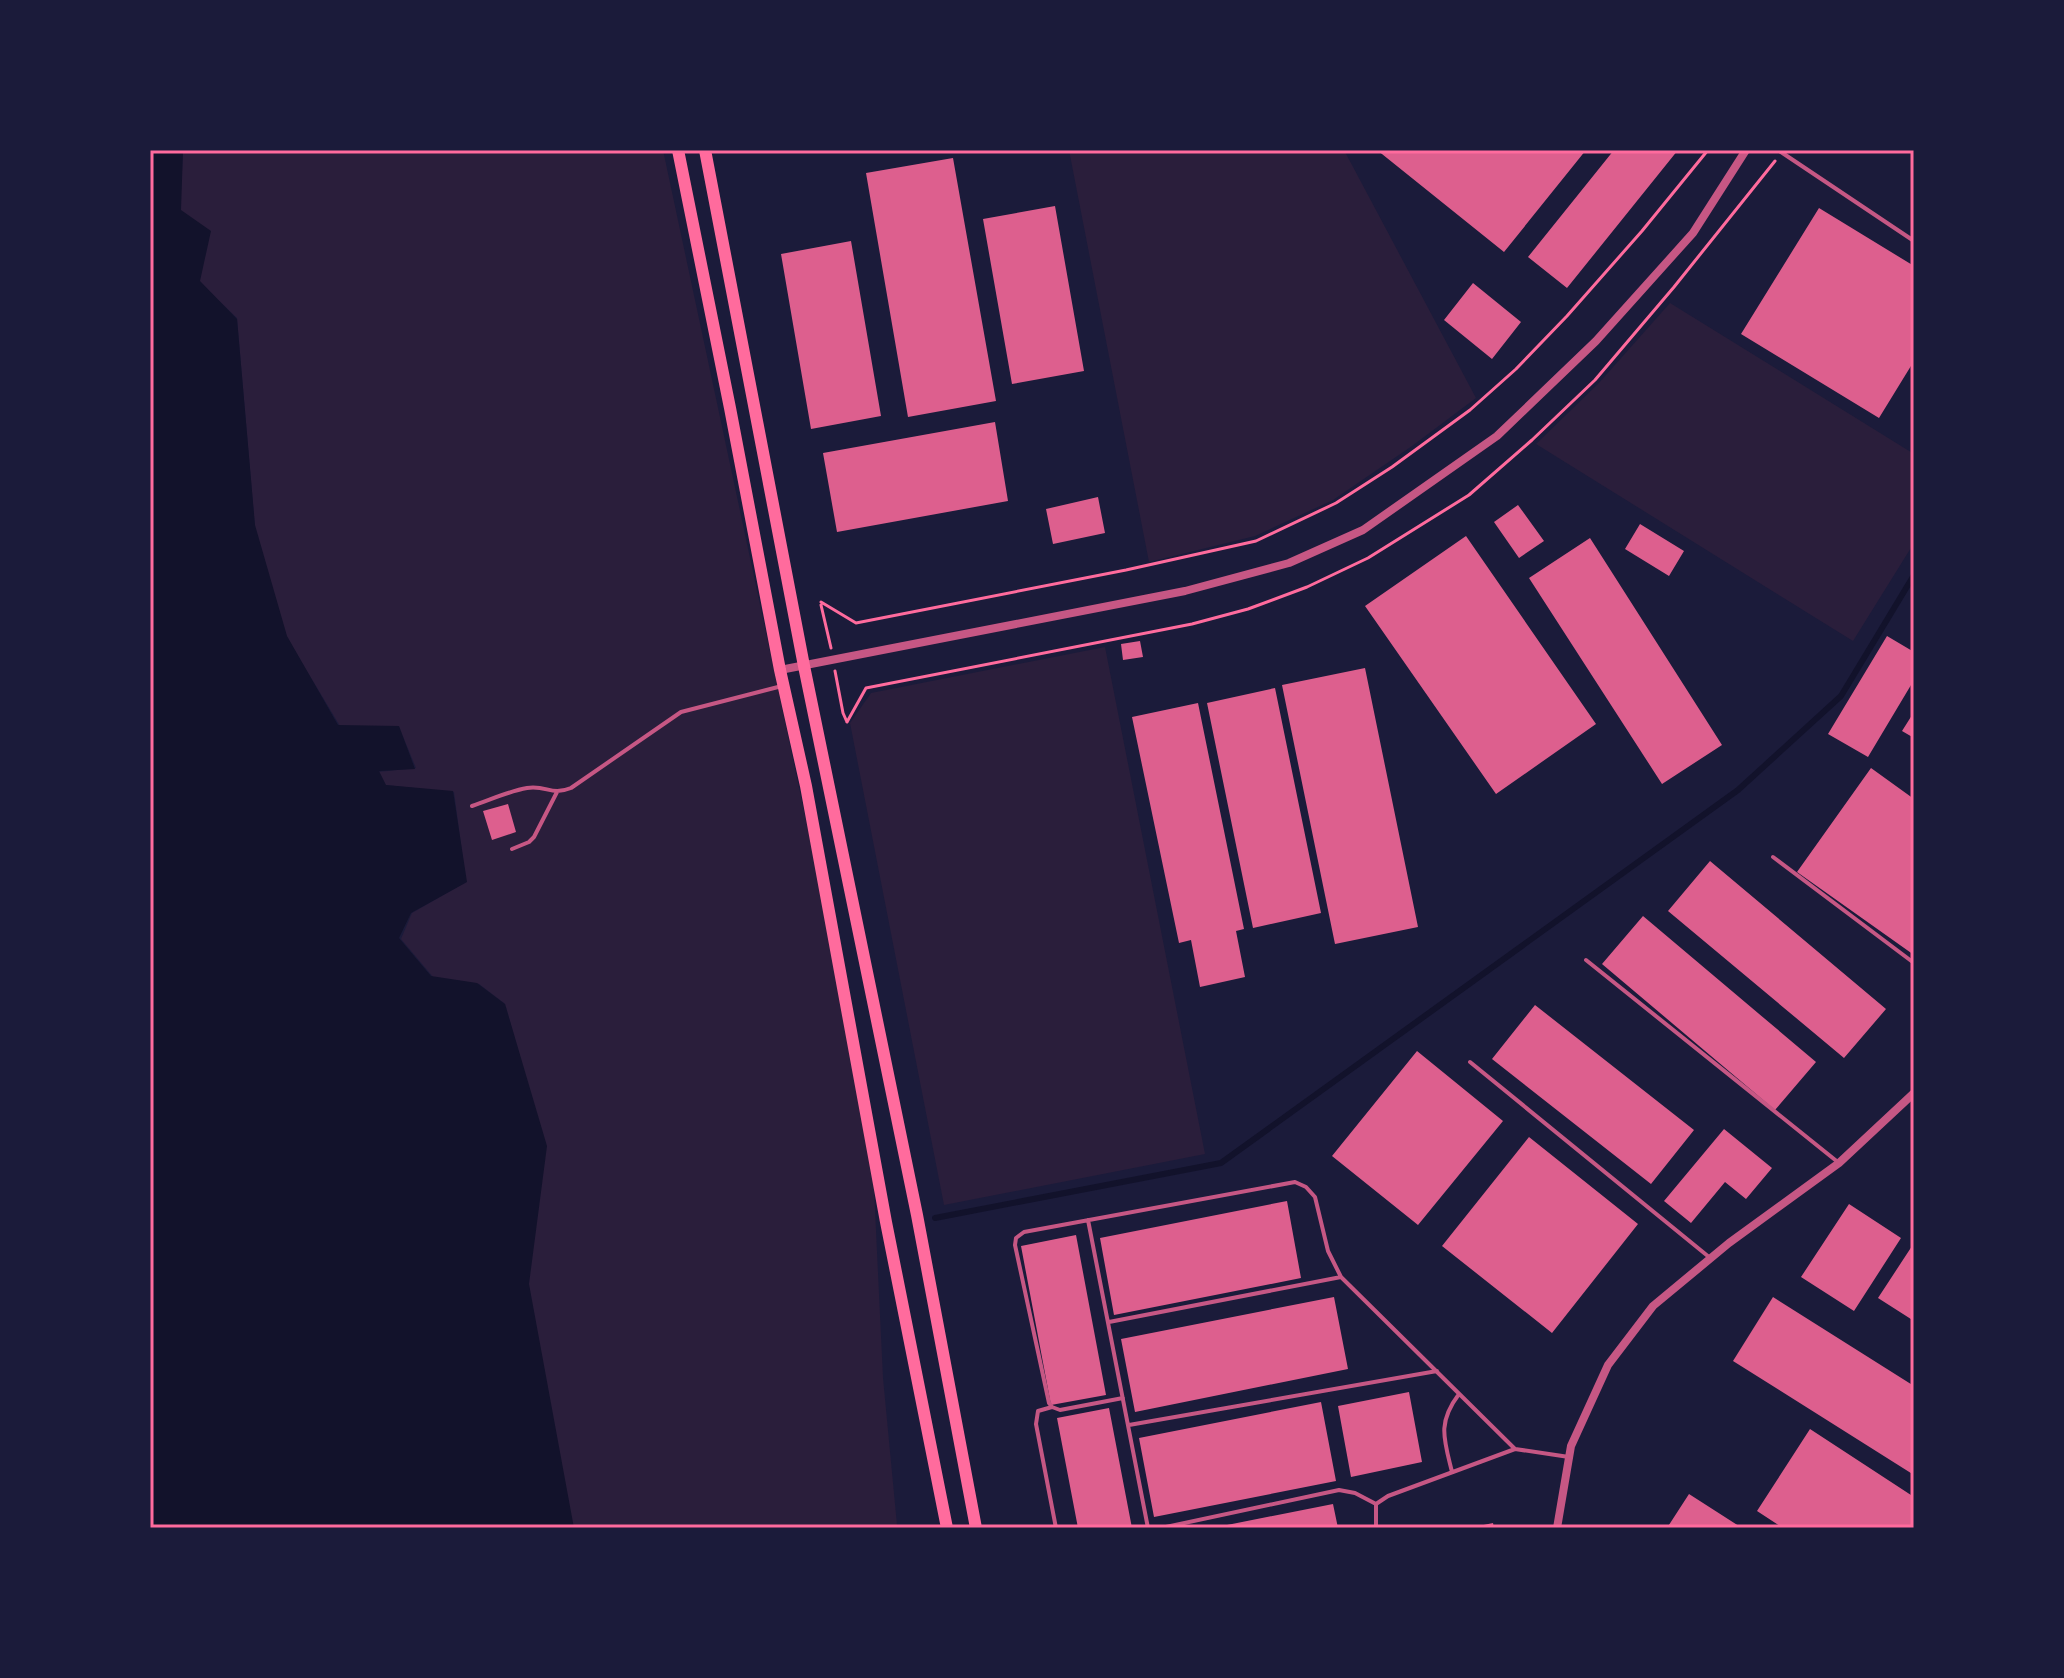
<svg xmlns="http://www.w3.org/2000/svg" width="2064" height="1678" viewBox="0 0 2064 1678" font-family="Spectral,serif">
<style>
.green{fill:#2a1e3b}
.water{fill:#12122b}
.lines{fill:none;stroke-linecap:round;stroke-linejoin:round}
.stream{stroke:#12122b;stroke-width:6}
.building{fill:#dd5f8e}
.path{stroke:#ff6b9d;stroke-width:3}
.service{stroke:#c65784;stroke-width:4}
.minor{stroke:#c65784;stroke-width:8}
.secondary{stroke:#ff6b9d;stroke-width:12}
.neatline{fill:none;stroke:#ff6b9d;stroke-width:3}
</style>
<rect width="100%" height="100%" fill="#1b1b3a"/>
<!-- green -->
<path class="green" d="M 183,150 L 663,150 L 871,1125 L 883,1378 L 897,1525 L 894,1528 L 573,1528 L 528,1282 L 545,1145 L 505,1004 L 479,984 L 433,977 L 401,939 L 412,913 L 466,882 L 454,792 L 385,785 L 378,772 L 416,768 L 399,727 L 340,726 L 287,638 L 255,528 L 237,318 L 198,281 L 180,212 Z
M 1069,150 L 1344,150 L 1476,398 L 1412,446 L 1333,500 L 1255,536 L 1149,562 Z
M 1670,303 L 1914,454 L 1914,543 L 1853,641 L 1536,444 L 1598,384 Z
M 1105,647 L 1205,1154 L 944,1205 L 850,723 L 871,693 Z"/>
<!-- water -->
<path class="water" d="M 150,150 L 183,150 L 181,210 L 211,231 L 200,281 L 237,319 L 255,525 L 287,636 L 338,725 L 399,726 L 415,769 L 379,771 L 386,785 L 453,791 L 467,882 L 411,913 L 399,938 L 431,976 L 477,983 L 505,1004 L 547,1146 L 529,1284 L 574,1528 L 150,1528 Z"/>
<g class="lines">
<!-- stream -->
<path class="stream" d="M 935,1218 L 1221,1163 L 1738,790 L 1841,696 L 1914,575"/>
</g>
<!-- building -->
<path class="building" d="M 1377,150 L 1586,150 L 1504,252 Z
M 1614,150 L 1678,150 L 1567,288 L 1528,257 Z
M 953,158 L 996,401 L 908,417 L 866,173 Z
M 1055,206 L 1084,371 L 1012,384 L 983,219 Z
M 1819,208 L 1914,266 L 1914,361 L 1879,418 L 1741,334 Z
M 851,241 L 881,416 L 811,429 L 781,254 Z
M 1473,283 L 1521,322 L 1492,359 L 1444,320 Z
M 995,422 L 1008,501 L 837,532 L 823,453 Z
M 1098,497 L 1105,533 L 1053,544 L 1046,509 Z
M 1518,505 L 1544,541 L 1519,558 L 1494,522 Z
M 1640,524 L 1684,551 L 1669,576 L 1625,549 Z
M 1466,536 L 1596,724 L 1496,794 L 1365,606 Z
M 1590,538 L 1722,745 L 1662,784 L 1529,578 Z
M 1887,636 L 1914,652 L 1914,680 L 1868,757 L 1828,734 Z
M 1140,641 L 1143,657 L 1123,660 L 1121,644 Z
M 1365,668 L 1418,927 L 1335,944 L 1282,685 Z
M 1275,688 L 1321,913 L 1253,928 L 1207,703 Z
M 1198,703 L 1244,929 L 1236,931 L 1245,977 L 1200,987 L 1191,940 L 1179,943 L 1132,717 Z
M 1914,712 L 1914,738 L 1902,731 Z
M 1871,768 L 1914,799 L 1914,955 L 1797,872 Z
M 508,804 L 516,832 L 492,840 L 483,811 Z
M 1710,861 L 1886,1009 L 1844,1058 L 1668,911 Z
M 1643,916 L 1816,1062 L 1775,1110 L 1602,964 Z
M 1535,1005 L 1694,1130 L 1651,1184 L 1492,1059 Z
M 1417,1051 L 1503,1121 L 1418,1225 L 1332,1156 Z
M 1724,1129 L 1772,1168 L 1746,1199 L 1725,1182 L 1691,1223 L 1664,1201 Z
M 1529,1137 L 1638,1224 L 1552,1333 L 1442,1246 Z
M 1287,1201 L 1301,1278 L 1114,1315 L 1100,1238 Z
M 1849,1204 L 1901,1238 L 1854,1311 L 1801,1277 Z
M 1076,1235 L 1106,1395 L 1051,1405 L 1021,1246 Z
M 1914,1243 L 1914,1321 L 1878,1298 Z
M 1334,1297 L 1348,1369 L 1135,1412 L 1121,1339 Z
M 1773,1297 L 1914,1386 L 1914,1475 L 1733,1361 Z
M 1409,1392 L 1422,1462 L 1351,1477 L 1338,1406 Z
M 1321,1402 L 1336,1481 L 1154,1517 L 1139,1438 Z
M 1109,1408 L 1132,1528 L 1078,1528 L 1057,1418 Z
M 1810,1429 L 1914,1497 L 1914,1528 L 1783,1528 L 1757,1511 Z
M 1689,1494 L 1742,1528 L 1667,1528 Z
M 1333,1504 L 1338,1528 L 1217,1528 L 1217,1527 Z
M 1493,1523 L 1494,1528 L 1474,1528 L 1474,1527 Z"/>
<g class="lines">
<!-- path -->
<path class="path" d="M 821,602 L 856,623 L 1126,570 L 1256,541 L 1336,503 L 1392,467 L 1470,410 L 1516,369 L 1567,316 L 1642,231 L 1708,150
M 821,605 L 831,648
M 835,671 L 843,713 L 847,722
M 847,722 L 866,688 L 1192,624 L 1248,609 L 1307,587 L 1368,558 L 1469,495 L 1532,440 L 1595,380 L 1674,287 L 1775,161"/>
<!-- service -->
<path class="service" d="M 1778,150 L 1914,241
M 472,806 C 490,800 509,791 527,788 C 547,785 551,796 571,788 L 681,712 L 782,686
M 512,849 L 529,842 L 534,837 L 557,792
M 1773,857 L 1914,963
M 1586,960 L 1839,1163
M 1470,1062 L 1709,1257
M 1088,1220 L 1148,1528
M 1109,1322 L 1341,1277
M 1123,1398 L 1060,1410 L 1052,1407 L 1049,1403 L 1015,1245 L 1016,1238 L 1024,1232 L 1295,1182 L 1306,1187 L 1315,1197 L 1328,1251 L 1341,1277 L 1515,1449
M 1052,1407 L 1038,1411 L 1036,1424 L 1056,1528
M 1129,1425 L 1437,1371
M 1452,1472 C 1444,1439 1437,1423 1459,1394
M 1376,1504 L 1388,1496 L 1515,1449 L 1569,1457
M 1161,1528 L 1339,1490 L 1355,1493 L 1376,1504
M 1376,1528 L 1376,1504"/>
<!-- minor -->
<path class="minor" d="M 780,670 L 1185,591 L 1289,563 L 1363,530 L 1497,436 L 1596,341 L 1693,233 L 1746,150
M 1557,1528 L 1571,1446 L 1608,1365 L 1653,1306 L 1729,1243 L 1839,1163 L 1914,1093"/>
<!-- secondary -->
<path class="secondary" d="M 678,150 L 730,408 L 780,670 L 806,786 L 886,1222 L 947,1528
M 705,150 L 804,666 L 917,1215 L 976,1528"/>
</g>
<!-- border -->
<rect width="2064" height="1678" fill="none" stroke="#1b1b3a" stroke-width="304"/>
<rect x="152" y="152" width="1760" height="1374" class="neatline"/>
</svg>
